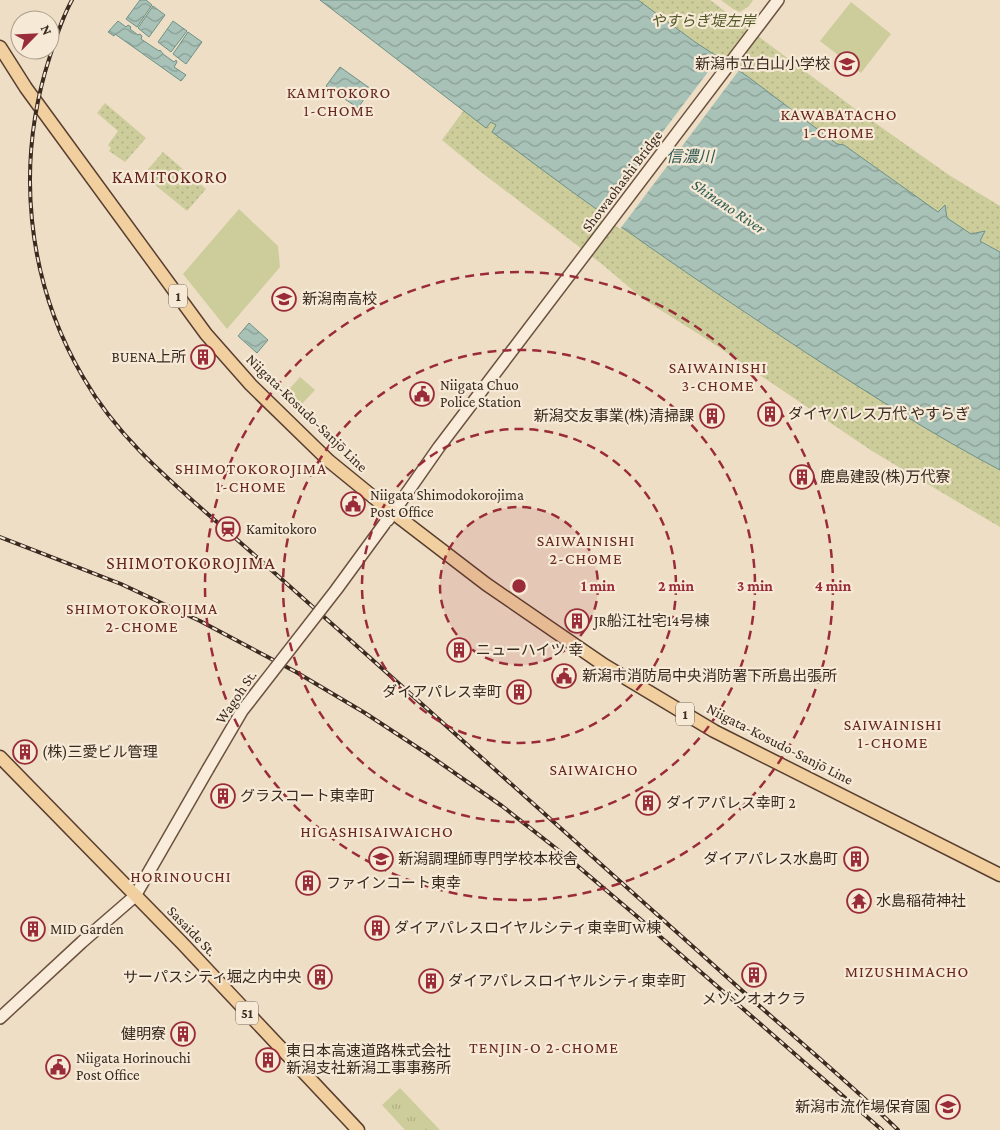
<svg xmlns="http://www.w3.org/2000/svg" width="1000" height="1130" viewBox="0 0 1000 1130" font-family="'Crimson Pro','Noto Sans JP',serif">
<style>
.grass{fill:url(#grass-tufts)}
.park{fill:url(#park-dots)}
.pitch{fill:#cccd9a}
.water{fill:url(#water-waves);stroke:#6e9185}
.pier{fill:#eedec6}
.lines{fill:none;stroke-linecap:round;stroke-linejoin:round}
.secondary-casing{stroke:#6c513f;stroke-width:14}
.primary-casing{stroke:#583e30;stroke-width:15}
.secondary{stroke:#f9ecda;stroke-width:11}
.primary{stroke:#f1cf9f;stroke-width:12}
.rail-casing{stroke:#3a2a20;stroke-width:4}
.rail{stroke:#f6e9d6;stroke-width:2;stroke-dasharray:5.5;stroke-linecap:butt}
.secondary-bridge-casing{stroke:#6c513f;stroke-width:14;stroke-linecap:butt}
.secondary-bridge{stroke:#f9ecda;stroke-width:11}
.ring{fill:none;stroke:#992c38;stroke-width:2.5;stroke-dasharray:9 6}
.labels{text-anchor:middle;stroke-width:4.5;stroke-linejoin:round;paint-order:stroke}
.shield{fill:#f6e9d6;stroke:#726357;stroke-width:1}
.shield-label{font-size:14px;font-weight:bold;fill:#3a2a20}
.park-label{font-size:15px;font-style:italic;fill:#505726;stroke:#f6e9d6}
.poi-label{font-size:15px;fill:#3a2a20;stroke:#f6e9d6;text-anchor:start}
.street-label{font-size:15px;fill:#3a2a20;stroke:#f6e9d6}
.neighbourhood-label{font-size:16px;letter-spacing:1px;fill:#67261f;stroke:#f6e9d6}
.water-label{font-size:16px;font-style:italic;fill:#2f5a53;stroke:#f6e9d6}
.quarter-label{font-size:18px;letter-spacing:1px;fill:#67261f;stroke:#f6e9d6}
.centre{fill:#992c38;stroke:#f6e9d6;stroke-width:2.5}
.ring-label{font-size:15px;text-anchor:middle;font-weight:bold;fill:#992c38;stroke:#f6e9d6;stroke-width:4.5;stroke-linejoin:round;paint-order:stroke}
</style>
<defs>
<pattern id="grass-tufts" width="24" height="20" patternUnits="userSpaceOnUse" patternTransform="scale(1.25)"><rect width="24" height="20" fill="#cccd9a"/><path d="M3 7l-1-3M5 7V3M7 7l1-3M15 17l-1-3M17 17v-4M19 17l1-3" fill="none" stroke="#b0b084"/></pattern>
<pattern id="park-dots" width="8" height="8" patternUnits="userSpaceOnUse" patternTransform="scale(1.25)"><rect width="8" height="8" fill="#cccd9a"/><path d="M2 2h.1M6 6h.1" fill="none" stroke="#b0b084" stroke-width="1.8" stroke-linecap="round"/></pattern>
<pattern id="water-waves" width="16" height="10" patternUnits="userSpaceOnUse" patternTransform="scale(1.25)"><rect width="16" height="10" fill="#a8c2b8"/><path d="M0 5q4-4 8 0t8 0" fill="none" stroke="#8a9e95"/></pattern>
</defs>
<rect width="100%" height="100%" fill="#eedec6"/>
<!-- grass -->
<path class="grass" d="M 400,1088 L 440,1130 L 405,1130 L 382,1105 Z"/>
<!-- park -->
<path class="park" d="M 638,0 L 710,0 L 854,108 L 949,175 L 1000,206 L 1000,252 L 980,240 L 984,231 L 971,234 L 946,218 L 944,206 L 938,212 L 844,145 L 837,144 L 747,76 L 695,42 Z
M 721,0 L 753,0 L 749,6 L 740,12 L 733,9 Z
M 105,103 L 146,138 L 125,162 L 109,151 L 111,148 L 108,145 L 118,131 L 97,113 Z
M 464,110 L 486,127 L 491,122 L 496,125 L 492,132 C 605,217 721,299 840,375 C 893,408 945,442 1000,470 L 1000,527 L 872,451 L 708,340 L 643,299 L 603,265 L 477,169 L 442,140 Z
M 163,152 L 206,189 L 187,211 L 143,175 Z"/>
<!-- pitch -->
<path class="pitch" d="M 851,2 L 891,34 L 861,73 L 820,41 Z
M 239,209 L 278,246 L 280,267 L 227,329 L 183,274 Z
M 300,377 L 315,390 L 298,408 L 284,395 Z"/>
<!-- water -->
<path class="water" d="M 140,0 L 146,0 L 152,5 L 137,27 L 126,19 Z
M 320,0 L 638,0 L 695,42 L 747,76 L 837,144 L 844,145 L 938,212 L 945,205 L 947,218 L 971,234 L 985,231 L 980,241 L 1000,252 L 1000,470 C 933,435 868,393 805,352 C 698,282 593,209 492,132 L 496,125 L 491,122 L 486,128 Z
M 153,6 L 165,15 L 149,37 L 138,28 Z
M 118,21 L 126,27 L 128,25 L 131,27 L 130,29 L 138,35 L 140,34 L 142,36 L 141,39 L 159,51 L 160,50 L 163,54 L 174,62 L 176,60 L 177,62 L 174,67 L 186,75 L 181,81 L 115,34 L 114,36 L 108,32 Z
M 173,21 L 187,31 L 171,52 L 158,42 Z
M 188,32 L 202,42 L 186,64 L 173,54 Z
M 340,67 L 371,89 L 358,108 L 326,86 Z
M 249,323 L 268,340 L 257,353 L 238,336 Z"/>
<!-- pier -->
<path class="pier" d="M 720,56 L 740,69 L 620,229 L 600,215 Z"/>
<g class="lines">
<!-- secondary casing -->
<g class="secondary-casing">
<path id="secondary" d="M 388,520 L 439,447 L 778,0
M 0,1018 L 82,942 L 135,896 L 208,769"/>
</g>
<!-- primary casing -->
<g class="primary-casing">
<path id="primary" d="M 0,47 L 26,88 L 206,334 L 251,385 L 329,461 L 383,505 L 486,584 L 604,665 L 714,731 L 1000,875
M 0,757 L 182,943 L 358,1130"/>
</g>
<!-- secondary -->
<use href="#secondary" class="secondary"/>
<!-- primary -->
<use href="#primary" class="primary"/>
<!-- rail casing -->
<g class="rail-casing">
<path id="rail" d="M 72,0 C 62,18 56,37 50,56 C 15,163 26,280 83,377 C 115,433 162,474 210,516 C 248,549 285,582 323,616 C 455,733 586,851 718,969 C 777,1023 840,1074 898,1130
M 0,537 L 121,584 L 200,621 L 296,672 L 365,713 L 426,753 L 502,806 L 567,857 L 640,919 L 882,1130"/>
</g>
<!-- rail -->
<use href="#rail" class="rail"/>
<!-- secondary-bridge casing -->
<g class="secondary-bridge-casing">
<path id="secondary-bridge" d="M 208,769 L 242,711 L 336,590 L 385,523"/>
</g>
<!-- secondary-bridge -->
<use href="#secondary-bridge" class="secondary-bridge"/>
</g>
<!-- distance rings -->
<circle cx="519" cy="586" r="79" fill="#992c38" fill-opacity=".12"/>
<g class="ring">
<circle cx="519" cy="586" r="79"/>
<circle cx="519" cy="586" r="157"/>
<circle cx="519" cy="586" r="236"/>
<circle cx="519" cy="586" r="314"/>
</g>
<!-- icons -->
<defs>
<g id="school-ring" transform="scale(1.25)"><circle r="9.5" fill="#f6e9d6" stroke="#992c38" stroke-width="1.5"/><path d="M0-5L7-2L0 1L-7-2ZM-4 1L0 2.5L4 1V4Q0 6-4 4Z" fill="#992c38"/></g>
<g id="building-ring" transform="scale(1.25)"><circle r="9.5" fill="#f6e9d6" stroke="#992c38" stroke-width="1.5"/><path d="M-4-6H4V6H1V3H-1V6H-4ZM-2.5-4.3h1.7v1.8h-1.7ZM.8-4.3h1.7v1.8H.8ZM-2.5-1h1.7V.8h-1.7ZM.8-1h1.7V.8H.8Z" fill="#992c38"/></g>
<g id="civic-ring" transform="scale(1.25)"><circle r="9.5" fill="#f6e9d6" stroke="#992c38" stroke-width="1.5"/><path d="M-.6-6.5H3V-4.5H.6V-3L4-1V1h2V6H-6V1h2V-1L-.6-3ZM-1.2 2.5V6h2.4V2.5Z" fill="#992c38"/></g>
<g id="station-ring" transform="scale(1.25)"><circle r="9.5" fill="#f6e9d6" stroke="#992c38" stroke-width="1.5"/><path d="M-3-6H3Q5-6 5-4V2Q5 4 3 4L4.5 6H3L1.5 4h-3L-3 6H-4.5L-3 4Q-5 4-5 2V-4Q-5-6-3-6ZM-3.5-4v3h7v-3ZM-3.5 1v1.5H-2V1ZM2 1v1.5H3.5V1Z" fill="#992c38"/></g>
<g id="university-ring" transform="scale(1.25)"><circle r="9.5" fill="#f6e9d6" stroke="#992c38" stroke-width="1.5"/><path d="M0-5L7-2L0 1L-7-2ZM-4 1L0 2.5L4 1V4Q0 6-4 4Z" fill="#992c38"/></g>
<g id="temple-ring" transform="scale(1.25)"><circle r="9.5" fill="#f6e9d6" stroke="#992c38" stroke-width="1.5"/><path d="M0-6L5-2H3V0L6.5 2.5H4V6H1.5V3h-3V6H-4V2.5H-6.5L-3 0V-2H-5Z" fill="#992c38"/></g>
</defs>
<g fill-rule="evenodd">
<use href="#school-ring" x="847" y="64"/>
<use href="#school-ring" x="284" y="299"/>
<use href="#building-ring" x="203" y="357"/>
<use href="#civic-ring" x="422" y="394"/>
<use href="#building-ring" x="770" y="414"/>
<use href="#building-ring" x="712" y="416"/>
<use href="#building-ring" x="802" y="477"/>
<use href="#civic-ring" x="353" y="504"/>
<use href="#station-ring" x="228" y="529"/>
<use href="#building-ring" x="577" y="621"/>
<use href="#building-ring" x="459" y="650"/>
<use href="#civic-ring" x="564" y="676"/>
<use href="#building-ring" x="519" y="692"/>
<use href="#building-ring" x="25" y="752"/>
<use href="#building-ring" x="223" y="796"/>
<use href="#building-ring" x="648" y="803"/>
<use href="#university-ring" x="381" y="859"/>
<use href="#building-ring" x="856" y="859"/>
<use href="#building-ring" x="308" y="883"/>
<use href="#temple-ring" x="859" y="901"/>
<use href="#building-ring" x="377" y="928"/>
<use href="#building-ring" x="33" y="929"/>
<use href="#building-ring" x="754" y="975"/>
<use href="#building-ring" x="320" y="977"/>
<use href="#building-ring" x="431" y="981"/>
<use href="#building-ring" x="183" y="1034"/>
<use href="#building-ring" x="268" y="1060"/>
<use href="#civic-ring" x="58" y="1067"/>
<use href="#school-ring" x="948" y="1107"/>
</g>
<g class="labels">
<!-- shield labels -->
<g class="shield">
<rect x="169" y="284.5" width="18" height="23" rx="4"/>
<rect x="676" y="702.5" width="18" height="23" rx="4"/>
<rect x="236" y="1001.5" width="22" height="23" rx="4"/>
</g>
<g class="shield-label">
<text x="178" y="301">1</text>
<text x="685" y="719">1</text>
<text x="247" y="1018">51</text>
</g>
<!-- park labels -->
<g class="park-label">
<text x="703" y="26">やすらぎ堤左岸</text>
</g>
<!-- poi labels -->
<g class="poi-label">
<text x="830" y="69" text-anchor="end">新潟市立白山小学校</text>
<text x="302" y="304">新潟南高校</text>
<text x="186" y="362" text-anchor="end">BUENA上所</text>
<text x="440" y="390">Niigata Chuo<tspan x="440" dy="17">Police Station</tspan></text>
<text x="788" y="419">ダイヤパレス万代 やすらぎ</text>
<text x="694" y="421" text-anchor="end">新潟交友事業(株)清掃課</text>
<text x="820" y="482">鹿島建設(株)万代寮</text>
<text x="370" y="500">Niigata Shimodokorojima<tspan x="370" dy="17">Post Office</tspan></text>
<text x="246" y="534">Kamitokoro</text>
<text x="594" y="626">JR船江社宅14号棟</text>
<text x="476" y="655">ニューハイツ 幸</text>
<text x="582" y="681">新潟市消防局中央消防署下所島出張所</text>
<text x="502" y="697" text-anchor="end">ダイアパレス幸町</text>
<text x="42" y="757">(株)三愛ビル管理</text>
<text x="240" y="801">グラスコート東幸町</text>
<text x="666" y="808">ダイアパレス幸町 2</text>
<text x="398" y="864">新潟調理師専門学校本校舎</text>
<text x="838" y="864" text-anchor="end">ダイアパレス水島町</text>
<text x="326" y="888">ファインコート東幸</text>
<text x="876" y="906">水島稲荷神社</text>
<text x="394" y="933">ダイアパレスロイヤルシティ東幸町W棟</text>
<text x="50" y="934">MID Garden</text>
<text x="302" y="982" text-anchor="end">サーパスシティ堀之内中央</text>
<text x="448" y="986">ダイアパレスロイヤルシティ東幸町</text>
<text x="754" y="1004" text-anchor="middle">メゾンオオクラ</text>
<text x="166" y="1039" text-anchor="end">健明寮</text>
<text x="286" y="1056">東日本高速道路株式会社<tspan x="286" dy="17">新潟支社新潟工事事務所</tspan></text>
<text x="76" y="1063">Niigata Horinouchi<tspan x="76" dy="17">Post Office</tspan></text>
<text x="930" y="1112" text-anchor="end">新潟市流作場保育園</text>
</g>
<!-- street labels -->
<g class="street-label">
<text transform="translate(622 181) rotate(-53)" y="5">Showaohashi Bridge</text>
<text transform="translate(307 413) rotate(44)" y="5">Niigata-Kosudo-Sanjō Line</text>
<text transform="translate(236 697) rotate(-56)" y="5">Wagoh St.</text>
<text transform="translate(780 744) rotate(27)" y="5">Niigata-Kosudo-Sanjō Line</text>
<text transform="translate(192 931) rotate(46)" y="5">Sasaide St.</text>
</g>
<!-- neighbourhood labels -->
<g class="neighbourhood-label">
<text x="339" y="98">KAMITOKORO<tspan x="339" dy="18">1-CHOME</tspan></text>
<text x="839" y="120">KAWABATACHO<tspan x="839" dy="18">1-CHOME</tspan></text>
<text x="718" y="373">SAIWAINISHI<tspan x="718" dy="18">3-CHOME</tspan></text>
<text x="251" y="474">SHIMOTOKOROJIMA<tspan x="251" dy="18">1-CHOME</tspan></text>
<text x="586" y="546">SAIWAINISHI<tspan x="586" dy="18">2-CHOME</tspan></text>
<text x="142" y="614">SHIMOTOKOROJIMA<tspan x="142" dy="18">2-CHOME</tspan></text>
<text x="893" y="730">SAIWAINISHI<tspan x="893" dy="18">1-CHOME</tspan></text>
<text x="594" y="775">SAIWAICHO</text>
<text x="377" y="837">HIGASHISAIWAICHO</text>
<text x="181" y="882">HORINOUCHI</text>
<text x="907" y="977">MIZUSHIMACHO</text>
<text x="544" y="1053">TENJIN-O 2-CHOME</text>
</g>
<!-- water labels -->
<g class="water-label">
<text x="690" y="162">信濃川</text>
<text transform="translate(729 206) rotate(34)" y="6">Shinano River</text>
</g>
<!-- quarter labels -->
<g class="quarter-label">
<text x="170" y="183">KAMITOKORO</text>
<text x="191" y="569">SHIMOTOKOROJIMA</text>
</g>
</g>
<circle cx="519" cy="586" r="8" class="centre"/>
<g class="ring-label">
<text x="598" y="591">1 min</text>
<text x="676" y="591">2 min</text>
<text x="755" y="591">3 min</text>
<text x="833" y="591">4 min</text>
</g>
<!-- north arrow -->
<g transform="translate(35 35) rotate(66)"><circle r="24" fill="#f6e9d6" stroke="#ab9d8d"/>
<path d="M0-4L9 19L0 12L-9 19Z" fill="#992c38"/>
<text y="-8" font-size="14" font-weight="bold" text-anchor="middle" fill="#3a2a20">N</text>
</g>
</svg>
